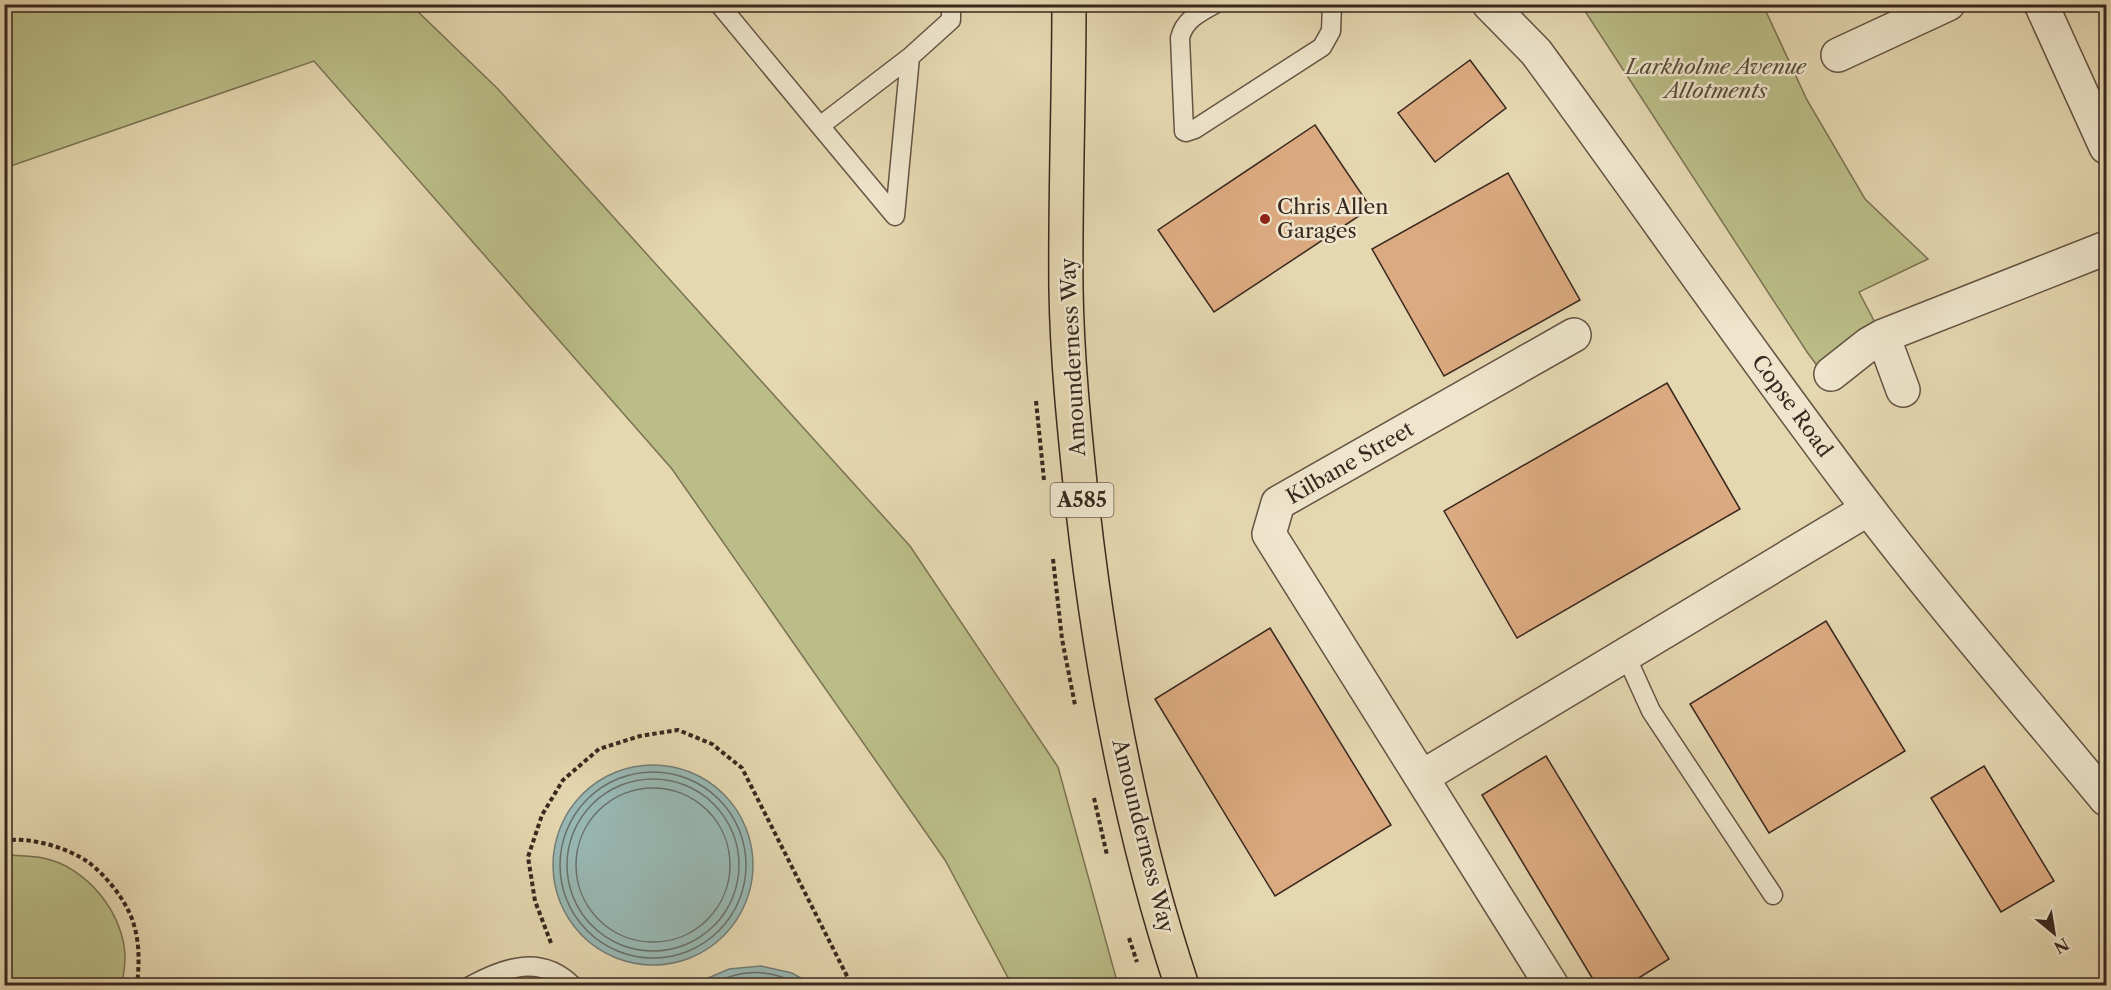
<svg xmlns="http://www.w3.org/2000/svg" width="2111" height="990" viewBox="0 0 2111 990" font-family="'Libre Caslon Text',serif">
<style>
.green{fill:#babd87;stroke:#7a7253;stroke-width:1.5}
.water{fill:#98b8b4;stroke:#727e78;stroke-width:1.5}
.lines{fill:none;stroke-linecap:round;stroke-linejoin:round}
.shore{stroke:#68706a;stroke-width:1.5}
.building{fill:#dcaa80;stroke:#39281f;stroke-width:1.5}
.service-casing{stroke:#645443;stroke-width:21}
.minor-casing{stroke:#645443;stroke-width:36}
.tertiary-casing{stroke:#645443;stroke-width:36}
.trunk-casing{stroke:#39281f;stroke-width:36}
.path{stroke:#39281f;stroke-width:4;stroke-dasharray:4.5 3;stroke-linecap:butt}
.service{stroke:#eee5cc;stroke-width:18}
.minor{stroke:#eee5cc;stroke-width:33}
.tertiary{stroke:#eee5cc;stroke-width:33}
.trunk{stroke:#e5d7b0;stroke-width:33}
.poi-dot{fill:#8f2418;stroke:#eee5cc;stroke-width:2}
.labels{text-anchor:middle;stroke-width:5;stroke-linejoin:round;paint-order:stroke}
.shield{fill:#eee5cc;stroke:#6f6153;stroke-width:1.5}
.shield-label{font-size:20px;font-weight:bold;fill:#39281f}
.park-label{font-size:21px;font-style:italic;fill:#594d39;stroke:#eee5cc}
.poi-label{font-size:21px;fill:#39281f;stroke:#eee5cc;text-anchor:start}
.street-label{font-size:21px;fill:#39281f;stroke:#eee5cc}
</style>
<rect width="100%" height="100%" fill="#e5d7b0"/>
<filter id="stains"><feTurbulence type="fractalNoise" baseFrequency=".00333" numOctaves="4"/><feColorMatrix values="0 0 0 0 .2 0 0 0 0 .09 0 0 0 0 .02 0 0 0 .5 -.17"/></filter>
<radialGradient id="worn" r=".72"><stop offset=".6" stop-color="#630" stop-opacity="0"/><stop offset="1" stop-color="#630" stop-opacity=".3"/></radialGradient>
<!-- green -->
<path class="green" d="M 4,5 L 411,5 L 498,89 L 910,546 L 1058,767 L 1118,985 L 1012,985 L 945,860 L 672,469 L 314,61 L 5,168 Z
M 1581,5 L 1763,5 L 1807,100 L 1865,199 L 1928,259 L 1859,292 L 1880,332 L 1824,375 L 1807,352 Z
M 11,855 C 21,856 32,856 43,858 C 86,866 125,914 125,958 C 125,967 123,976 122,985 L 5,985 L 4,857 Z"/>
<!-- water -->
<path class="water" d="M553 865a100 100 0 1 1 200 0a100 100 0 1 1-200 0Z
M 761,966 L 792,973 L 813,985 L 695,985 L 699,982 L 729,969 Z"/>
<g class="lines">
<!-- shore -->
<path class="shore" d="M560 865a93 93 0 1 1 186 0a93 93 0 1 1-186 0Z
M567 865a86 86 0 1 1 172 0a86 86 0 1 1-172 0Z
M576 865a77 77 0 1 1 154 0a77 77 0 1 1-154 0Z
M 706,986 C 739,970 768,966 801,986
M 724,986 C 745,976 765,981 786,986"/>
</g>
<!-- building -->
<path class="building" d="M 1470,60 L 1506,108 L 1435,162 L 1398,113 Z
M 1315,125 L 1371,208 L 1214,312 L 1158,230 Z
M 1508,173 L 1580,300 L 1444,376 L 1372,249 Z
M 1667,383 L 1740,509 L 1517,638 L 1444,511 Z
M 1826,621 L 1905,751 L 1769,833 L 1690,704 Z
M 1270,628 L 1391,825 L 1275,896 L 1155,699 Z
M 1546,756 L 1669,959 L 1626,986 L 1597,986 L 1482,795 Z
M 1984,766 L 2054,881 L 2001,912 L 1931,798 Z"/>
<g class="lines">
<!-- service casing -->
<g class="service-casing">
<path id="service" d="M 719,4 L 820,126 L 910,57 L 951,20 L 951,4
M 1215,4 C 1200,12 1184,20 1180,38 L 1184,131 L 1186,132 L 1195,129 L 1322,47 L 1331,31 L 1332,4
M 820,126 L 895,216 L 910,57
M 1626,656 L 1651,711 L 1773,895
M 470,986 C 505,967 541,954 573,986"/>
</g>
<!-- minor casing -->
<g class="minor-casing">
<path id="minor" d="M 2041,4 L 2106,147
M 1838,55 L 1948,4
M 1883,336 L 1903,390
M 1831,374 L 1869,344 L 1883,336 L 2106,248
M 1422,777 L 1868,509
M 1552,986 L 1269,534 L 1278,503 L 1574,335"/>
</g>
<!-- tertiary casing -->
<g class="tertiary-casing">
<path id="tertiary" d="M 1489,4 L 1536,52 C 1647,203 1753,358 1867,507 C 1943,607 2026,702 2106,799"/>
</g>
<!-- trunk casing -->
<g class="trunk-casing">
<path id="trunk" d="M 1069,4 C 1069,99 1065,194 1066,289 C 1067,357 1074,425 1081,493 C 1099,659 1129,827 1182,986"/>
</g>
<!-- path -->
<path class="path" d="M 1036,401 L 1044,480
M 1053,559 L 1062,639 L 1075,705
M 1094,798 L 1107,855
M 4,841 C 29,836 68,848 88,862 C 107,876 128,903 134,925 C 140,945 139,966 137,986
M 1129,938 L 1137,962
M 551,943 L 535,901 L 528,857 L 542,815 L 563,780 L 599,749 L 640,736 L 678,730 L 712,744 L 742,768 L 852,986"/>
<!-- service -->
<use href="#service" class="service"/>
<!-- minor -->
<use href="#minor" class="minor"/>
<!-- tertiary -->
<use href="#tertiary" class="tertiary"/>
<!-- trunk -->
<use href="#trunk" class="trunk"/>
</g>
<!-- markers -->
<circle class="poi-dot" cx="1265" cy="219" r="6"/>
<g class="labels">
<!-- shield labels -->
<rect class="shield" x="1050.5" y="483" width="63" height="34" rx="4.5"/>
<g class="shield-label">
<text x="1082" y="507">A585</text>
</g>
<!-- park labels -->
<g class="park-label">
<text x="1716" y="74">Larkholme Avenue<tspan x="1716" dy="24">Allotments</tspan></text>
</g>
<!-- poi labels -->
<g class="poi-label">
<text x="1277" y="214">Chris Allen<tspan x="1277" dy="24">Garages</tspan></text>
</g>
<!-- street labels -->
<g class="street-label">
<text transform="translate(1073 357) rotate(-93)" y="7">Amounderness Way</text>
<text transform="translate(1792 406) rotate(54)" y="7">Copse Road</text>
<text transform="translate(1350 463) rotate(-30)" y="7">Kilbane Street</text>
<text transform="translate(1143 836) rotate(76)" y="7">Amounderness Way</text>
</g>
</g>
<!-- margin -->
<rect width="2111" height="990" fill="none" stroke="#e5d7b0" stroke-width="24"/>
<rect x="6" y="6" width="2099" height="978" fill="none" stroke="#39281f" stroke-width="3"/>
<rect x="12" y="12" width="2087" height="966" fill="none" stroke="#39281f" stroke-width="1.5"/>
<!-- north arrow -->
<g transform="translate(2054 933) rotate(150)" stroke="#eee5cc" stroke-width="4.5" paint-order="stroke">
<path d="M0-4.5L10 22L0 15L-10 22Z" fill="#39281f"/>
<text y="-9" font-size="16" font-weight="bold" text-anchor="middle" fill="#39281f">N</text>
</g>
<rect width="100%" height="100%" filter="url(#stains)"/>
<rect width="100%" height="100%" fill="url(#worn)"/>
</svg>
